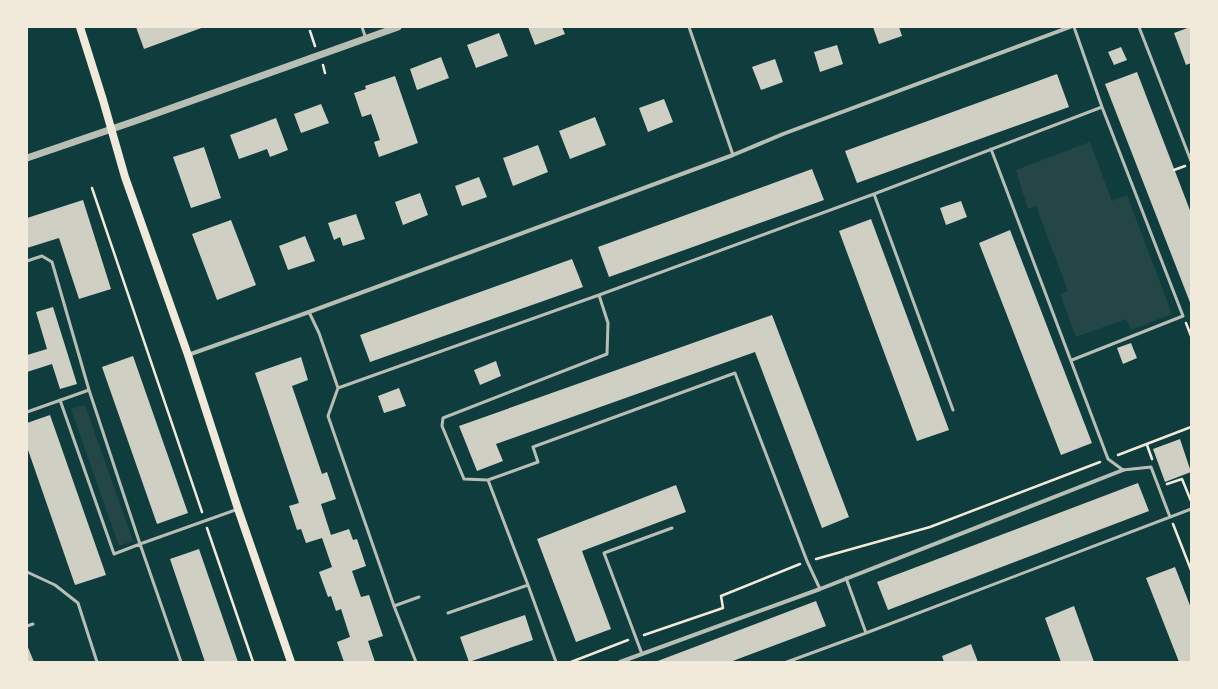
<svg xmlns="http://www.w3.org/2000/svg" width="1218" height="689" viewBox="0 0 1218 689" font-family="Ubuntu,sans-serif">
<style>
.green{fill:#244646}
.building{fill:#cfcfc3}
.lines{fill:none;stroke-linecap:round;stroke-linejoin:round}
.path{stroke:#f1e9da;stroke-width:2.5}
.service{stroke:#b8beb3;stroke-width:3}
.minor{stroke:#b8beb3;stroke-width:4}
.tertiary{stroke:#b8beb3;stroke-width:7}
.secondary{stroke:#f1e9da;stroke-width:8}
</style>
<rect width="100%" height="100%" fill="#0f3d3e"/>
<!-- green -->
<path class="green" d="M 1090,142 L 1112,201 L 1127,195 L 1172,314 L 1131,330 L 1126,319 L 1076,337 L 1060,294 L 1068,291 L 1036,206 L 1028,209 L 1016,170 Z
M 85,405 L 133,541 L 119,546 L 71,409 Z"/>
<!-- building -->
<path class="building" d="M 136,27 L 204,27 L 144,49 Z
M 528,27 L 562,27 L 565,34 L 535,45 Z
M 873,27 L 899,27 L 902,36 L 879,44 Z
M 1190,27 L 1191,63 L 1186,65 L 1174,33 Z
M 499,33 L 508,56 L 476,68 L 467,45 Z
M 837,45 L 843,64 L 820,72 L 814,52 Z
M 1121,47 L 1127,60 L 1114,65 L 1108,52 Z
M 441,57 L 449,78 L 417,90 L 410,69 Z
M 775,59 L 783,82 L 761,90 L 752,67 Z
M 1137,72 L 1191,213 L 1191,305 L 1105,84 Z
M 1057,74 L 1069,107 L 857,183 L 845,151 Z
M 395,76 L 418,143 L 379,157 L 374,142 L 380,140 L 371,114 L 362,117 L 354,93 L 366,89 L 365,86 Z
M 664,99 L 673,122 L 648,132 L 639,108 Z
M 321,104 L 329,123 L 301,133 L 294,114 Z
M 595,117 L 606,145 L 570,159 L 559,131 Z
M 276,118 L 288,150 L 270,157 L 267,149 L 239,159 L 230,135 Z
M 538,145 L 548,172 L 513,186 L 503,158 Z
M 204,147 L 221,198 L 191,208 L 173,157 Z
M 812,169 L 824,200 L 609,277 L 598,247 Z
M 479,177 L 487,197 L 462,206 L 455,186 Z
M 420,193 L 428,215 L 403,225 L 395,202 Z
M 83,200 L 111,289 L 79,299 L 59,238 L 27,248 L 27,218 Z
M 961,201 L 967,217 L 946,225 L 940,208 Z
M 356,214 L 365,239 L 343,246 L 340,237 L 334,240 L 328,223 Z
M 871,219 L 949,430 L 917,441 L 839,231 Z
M 231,220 L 256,285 L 217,300 L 192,234 Z
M 1010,230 L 1092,443 L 1061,455 L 979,243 Z
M 305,236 L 315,261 L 288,270 L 279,246 Z
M 572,259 L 583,287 L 370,362 L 360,335 Z
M 53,307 L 77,384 L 60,389 L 52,364 L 27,372 L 27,355 L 47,349 L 36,312 Z
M 772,315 L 849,517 L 822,528 L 755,352 L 496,444 L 503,461 L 477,471 L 459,426 Z
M 1131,343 L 1137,358 L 1123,364 L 1117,348 Z
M 133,356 L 188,513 L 157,524 L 102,367 Z
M 301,357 L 308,380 L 292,386 L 322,474 L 327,472 L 336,499 L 321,504 L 331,535 L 349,529 L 353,540 L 357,539 L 366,566 L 352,571 L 361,597 L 369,595 L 383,636 L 368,641 L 375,662 L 344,662 L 337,642 L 350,637 L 341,609 L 336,611 L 331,596 L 328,597 L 319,572 L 332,567 L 322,538 L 306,543 L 301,529 L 297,530 L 289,506 L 299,503 L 255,373 Z
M 496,361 L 501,376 L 480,385 L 474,370 Z
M 399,388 L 406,406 L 384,413 L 378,396 Z
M 50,415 L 106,575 L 75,585 L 27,447 L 27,423 Z
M 1180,439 L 1191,472 L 1165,482 L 1153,449 Z
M 1138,483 L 1149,511 L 888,610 L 877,582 Z
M 676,485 L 686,512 L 582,551 L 611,629 L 576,642 L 537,539 Z
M 199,549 L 238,662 L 205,662 L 170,559 Z
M 1175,567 L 1191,608 L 1191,662 L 1179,662 L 1146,578 Z
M 816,601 L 826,626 L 730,662 L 655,662 Z
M 1074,606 L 1094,662 L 1061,662 L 1045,618 Z
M 525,615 L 533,640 L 469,662 L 460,637 Z
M 971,644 L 978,662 L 944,662 L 942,656 Z
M 27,645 L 34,662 L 27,662 Z"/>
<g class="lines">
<!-- path -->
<path class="path" d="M 310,31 L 315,46
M 323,65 L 325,73
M 1174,170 L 1185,166
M 92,188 L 202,512
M 1186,323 L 1191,336
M 1147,445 L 1152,459
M 1118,455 L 1191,427
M 1167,484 L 1182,479 L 1191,501
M 1173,524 L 1191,570
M 207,528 L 253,662
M 816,559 L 930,527 L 1100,462
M 644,635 L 723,608 L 721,596 L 800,564
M 571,662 L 628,640"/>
<!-- service -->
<path class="service" d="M 362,27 L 366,39
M 689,27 L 733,155
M 1139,27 L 1191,161
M 991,149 L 1108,459 L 1123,470 L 1151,467 L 1170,517
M 874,194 L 953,410
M 27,261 L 42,256 L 52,262 L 89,390 L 140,544 L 114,554 L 60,400
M 599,295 L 608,323 L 607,354 L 443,418 L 442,426 L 464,479 L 488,480 L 538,462 L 533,447 L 735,373 L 807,561 L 820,589
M 309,312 L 319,333 L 338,388 L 599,295 L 874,194 L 1102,107
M 1072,360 L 1183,316 L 1102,107 L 1074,27
M 338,388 L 328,416 L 394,606 L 416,662
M 27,412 L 89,390
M 488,480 L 528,585
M 27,572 L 55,585 L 78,603 L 97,662
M 846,578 L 866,633
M 394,606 L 419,597
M 448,613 L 528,585 L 556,662
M 27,626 L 33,624
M 642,654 L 604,553 L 672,528
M 181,662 L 140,544 L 238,509
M 787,662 L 866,633 L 1191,509"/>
<!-- minor -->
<path class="minor" d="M 188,355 L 309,312 L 733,155 L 783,134 L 1070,27
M 620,662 L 820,589 L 1123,470"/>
<!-- tertiary -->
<path class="tertiary" d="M 27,158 L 138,120 L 398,27"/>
<!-- secondary -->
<path class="secondary" d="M 80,27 L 103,100 L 125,177 L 188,355 L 238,509 L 291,662"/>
</g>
<!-- border -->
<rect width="1218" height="689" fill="none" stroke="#f1e9da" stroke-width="56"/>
</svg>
